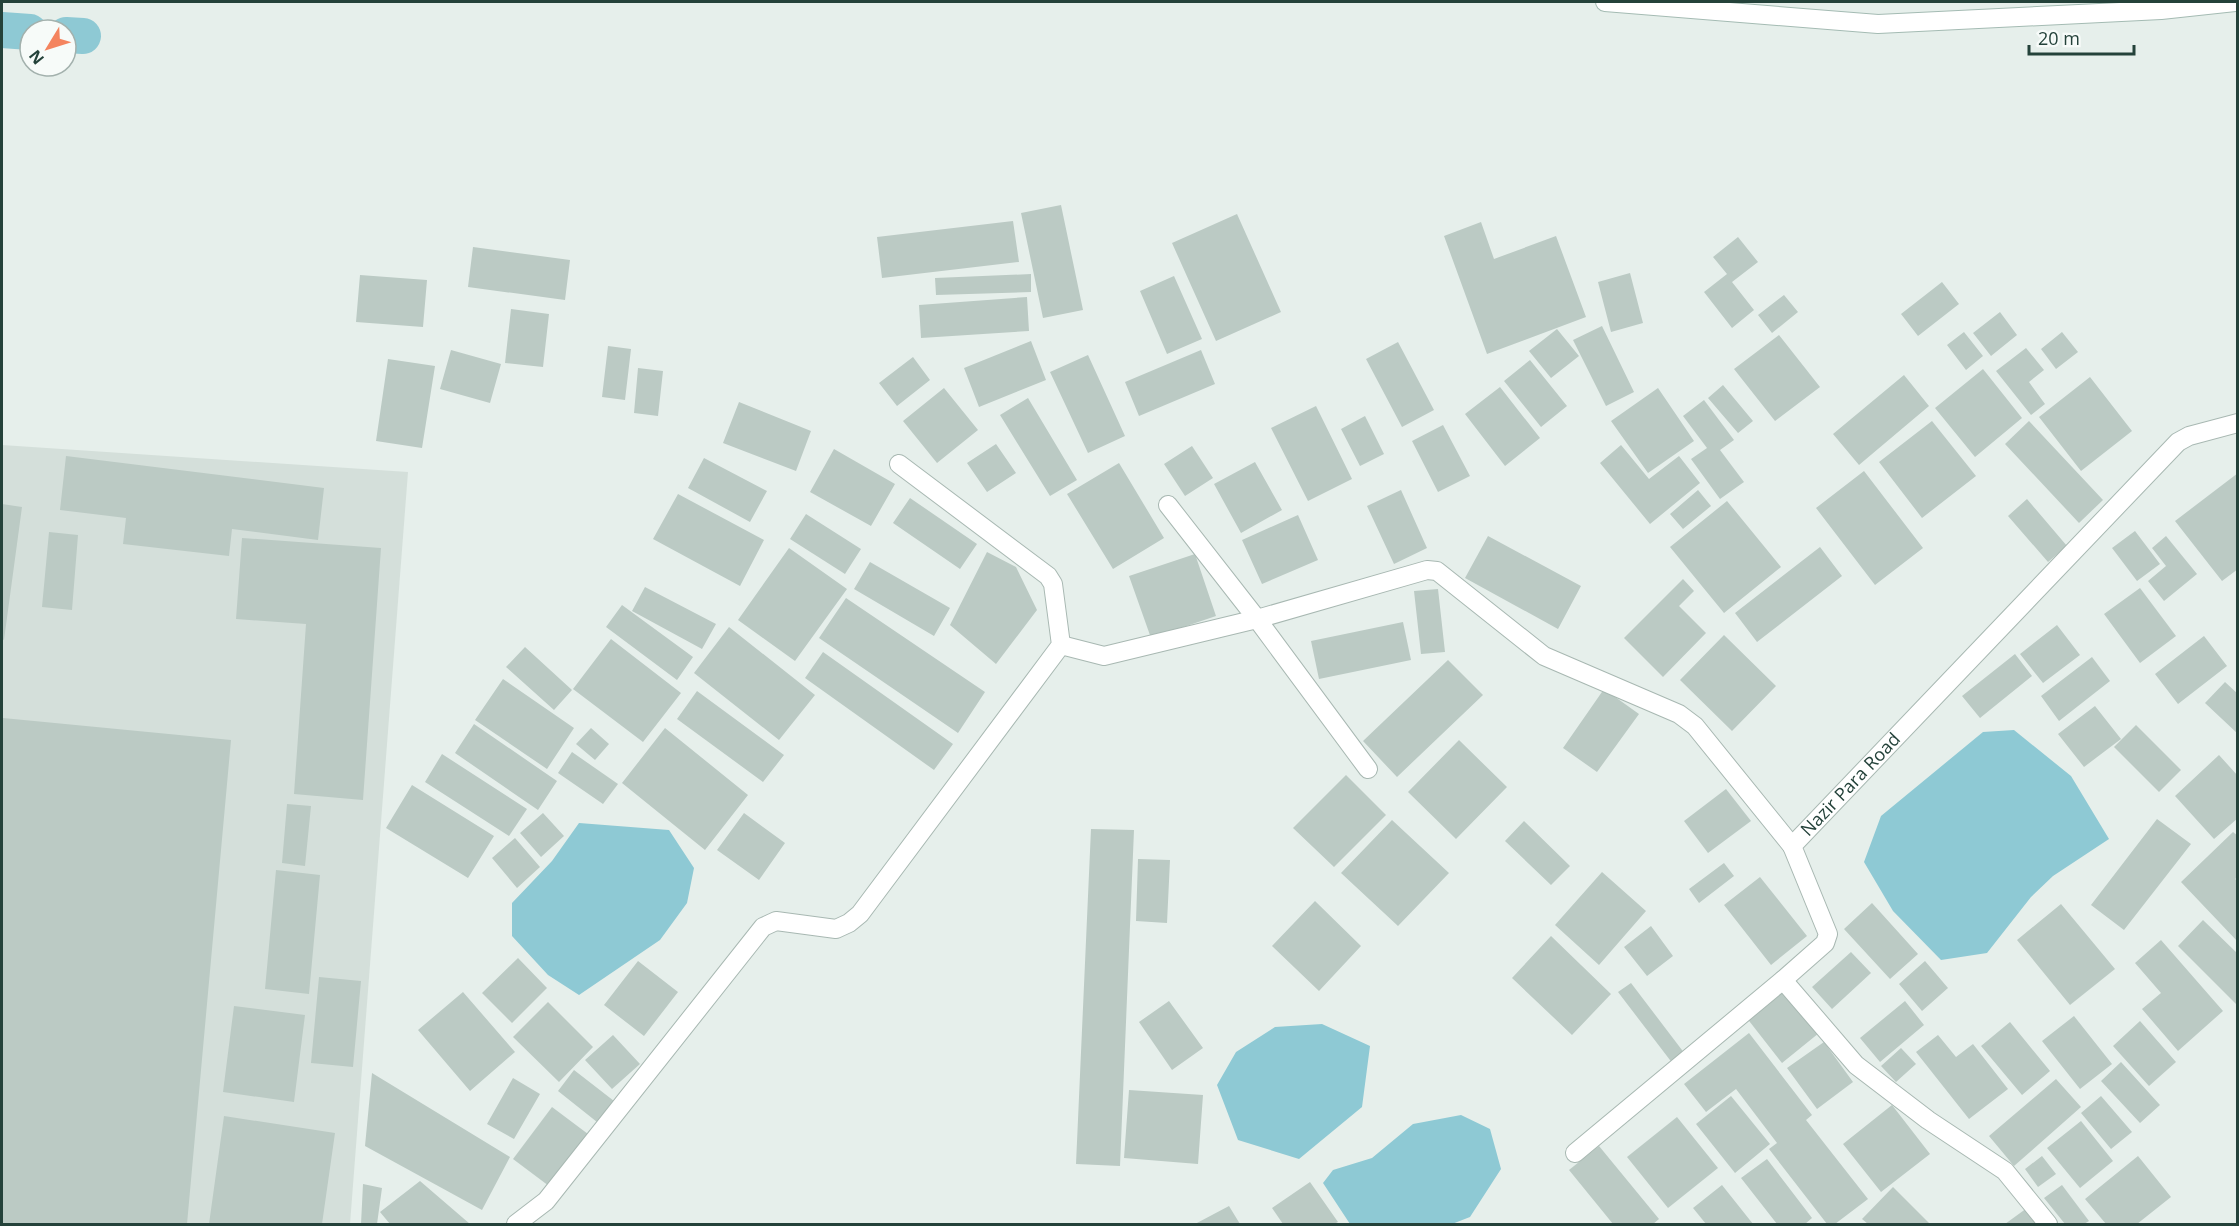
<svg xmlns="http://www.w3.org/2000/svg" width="2239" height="1226" viewBox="0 0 2239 1226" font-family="'Open Sans',sans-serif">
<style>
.built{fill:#d4dfda}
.water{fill:#8ec9d4}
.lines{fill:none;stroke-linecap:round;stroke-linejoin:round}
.canal{stroke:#8ec9d4;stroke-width:36}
.building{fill:#bbcac4}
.minor-casing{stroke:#a8b8b2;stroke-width:20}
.secondary-casing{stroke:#a4bbb3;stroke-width:20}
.minor{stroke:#fff;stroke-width:18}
.secondary{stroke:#fff;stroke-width:18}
.labels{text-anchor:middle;stroke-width:5;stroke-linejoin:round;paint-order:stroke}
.street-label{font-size:18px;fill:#24423a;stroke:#f7fbf9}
</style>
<rect width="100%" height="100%" fill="#e6efeb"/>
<!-- built -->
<path class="built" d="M 2,445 L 408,472 L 350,1224 L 2,1224 Z"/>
<!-- water -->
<path class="water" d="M 2014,730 L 2071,776 L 2109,839 L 2053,876 L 2031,897 L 1987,953 L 1941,960 L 1893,911 L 1864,862 L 1881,816 L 1983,732 Z
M 579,823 L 669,830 L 694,868 L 687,903 L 660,940 L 579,995 L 548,975 L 512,936 L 512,903 L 552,861 Z
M 1322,1024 L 1370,1046 L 1362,1107 L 1299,1159 L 1238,1140 L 1217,1085 L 1236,1052 L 1275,1027 Z
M 1461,1115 L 1490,1129 L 1501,1169 L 1470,1217 L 1452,1224 L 1350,1224 L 1323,1183 L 1333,1170 L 1372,1158 L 1413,1124 Z"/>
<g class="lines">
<!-- canal -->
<path class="canal" d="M 2,30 L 30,32
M 66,35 L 83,36"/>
</g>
<!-- building -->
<path class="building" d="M 1061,205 L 1083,310 L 1043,318 L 1021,213 Z
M 1237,214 L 1281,312 L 1216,341 L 1172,243 Z
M 1013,221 L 1019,262 L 882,278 L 877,237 Z
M 1481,222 L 1494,259 L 1556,236 L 1586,317 L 1487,354 L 1444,236 Z
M 1738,237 L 1758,262 L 1732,282 L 1754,310 L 1732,328 L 1704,292 L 1727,274 L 1713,257 Z
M 473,247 L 570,260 L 565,300 L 468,287 Z
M 1630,273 L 1643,323 L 1611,332 L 1598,282 Z
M 1031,274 L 1031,292 L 936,295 L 935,278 Z
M 360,275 L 427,280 L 423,327 L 356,322 Z
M 1174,276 L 1202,339 L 1167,354 L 1140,291 Z
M 1942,282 L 1959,304 L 1918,336 L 1901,314 Z
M 1784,295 L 1798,312 L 1772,333 L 1758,315 Z
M 1027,297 L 1029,331 L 921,338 L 919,305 Z
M 511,309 L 549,314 L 543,367 L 505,363 Z
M 2000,312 L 2017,335 L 1991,356 L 1973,333 Z
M 1602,326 L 1634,392 L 1606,406 L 1573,340 Z
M 1557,329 L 1579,356 L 1551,378 L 1529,351 Z
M 1964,332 L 1983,356 L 1966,370 L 1947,345 Z
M 2062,332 L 2078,352 L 2056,369 L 2041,349 Z
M 1779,335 L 1820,387 L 1775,421 L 1734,369 Z
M 1031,341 L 1046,380 L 979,407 L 964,368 Z
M 1398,342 L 1434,410 L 1402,427 L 1366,359 Z
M 608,346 L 631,349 L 625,400 L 602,397 Z
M 2026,348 L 2044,370 L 2029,382 L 2045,404 L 2031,415 L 1996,371 Z
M 451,350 L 501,364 L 490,403 L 440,389 Z
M 1201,350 L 1215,384 L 1139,416 L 1125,382 Z
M 1088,355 L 1125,436 L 1088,453 L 1050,372 Z
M 913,357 L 930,380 L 897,406 L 879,383 Z
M 388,359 L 435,366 L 422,448 L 376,441 Z
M 1530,360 L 1567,406 L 1541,427 L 1504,381 Z
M 638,368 L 663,371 L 658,416 L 634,413 Z
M 1983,369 L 2022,418 L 1975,457 L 1935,408 Z
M 1904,375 L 1929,406 L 1859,465 L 1833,434 Z
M 2090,377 L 2132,431 L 2081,471 L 2039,417 Z
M 1723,385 L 1753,421 L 1738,433 L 1708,398 Z
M 1500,387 L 1540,438 L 1505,466 L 1465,414 Z
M 944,388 L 978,430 L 937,463 L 903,421 Z
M 1658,388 L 1694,441 L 1648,473 L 1611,421 Z
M 1028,398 L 1077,480 L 1050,496 L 1000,415 Z
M 1704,400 L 1734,440 L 1720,450 L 1744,482 L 1720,499 L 1691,459 L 1707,448 L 1683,416 Z
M 739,402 L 811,431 L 796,471 L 723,443 Z
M 1316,406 L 1352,479 L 1308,501 L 1271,428 Z
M 1365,416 L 1384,454 L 1360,466 L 1341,429 Z
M 1932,421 L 1976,476 L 1922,518 L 1879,462 Z
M 2029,421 L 2103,500 L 2079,523 L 2005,444 Z
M 1443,425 L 1470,476 L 1438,492 L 1412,441 Z
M 996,444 L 1016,473 L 987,492 L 967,463 Z
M 1621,445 L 1649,479 L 1679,456 L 1700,483 L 1650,524 L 1600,463 Z
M 1192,446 L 1213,478 L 1185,496 L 1164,464 Z
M 834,449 L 895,484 L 871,526 L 810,492 Z
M 66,456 L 324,488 L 318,540 L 232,529 L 229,556 L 123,544 L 126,518 L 60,510 Z
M 704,458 L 767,491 L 750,522 L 688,488 Z
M 1255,462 L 1282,510 L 1241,533 L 1214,484 Z
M 1119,463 L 1164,538 L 1113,569 L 1067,494 Z
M 1864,471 L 1923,548 L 1875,585 L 1816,508 Z
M 2238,473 L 2238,569 L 2222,581 L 2175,521 Z
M 1401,490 L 1427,548 L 1394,564 L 1367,506 Z
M 1698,490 L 1711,506 L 1683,529 L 1670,514 Z
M 678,494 L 764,540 L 740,586 L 653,539 Z
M 910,498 L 977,544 L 960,569 L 893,523 Z
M 2027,499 L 2067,546 L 2048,562 L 2008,516 Z
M 1727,501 L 1781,567 L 1724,613 L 1670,547 Z
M 2,504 L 22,507 L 4,640 L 2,639 Z
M 806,514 L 861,549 L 845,574 L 790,539 Z
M 1298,515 L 1318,560 L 1262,584 L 1242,540 Z
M 2135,531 L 2160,564 L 2137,581 L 2112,548 Z
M 49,532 L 78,535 L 72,610 L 42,607 Z
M 1488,536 L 1581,586 L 1558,629 L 1465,578 Z
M 2166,536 L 2197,574 L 2164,601 L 2148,581 L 2166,566 L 2152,548 Z
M 242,538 L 381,548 L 363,800 L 294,794 L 306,624 L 236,619 Z
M 1820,547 L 1842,576 L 1757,642 L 1735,613 Z
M 789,548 L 847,589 L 795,661 L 738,620 Z
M 987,552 L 1016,567 L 1037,610 L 996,664 L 950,625 Z
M 1195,554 L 1216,616 L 1151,638 L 1129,576 Z
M 870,562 L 950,608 L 934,636 L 854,589 Z
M 1683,579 L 1694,591 L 1679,606 L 1706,633 L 1663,677 L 1624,638 Z
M 645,587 L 716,624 L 702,649 L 632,611 Z
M 2140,588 L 2176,636 L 2140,663 L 2104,614 Z
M 1438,589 L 1445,652 L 1421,654 L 1414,591 Z
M 846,598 L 985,692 L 958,733 L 819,638 Z
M 622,605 L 693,657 L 677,680 L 606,627 Z
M 1403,622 L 1411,660 L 1319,679 L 1311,641 Z
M 2057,625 L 2080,655 L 2043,683 L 2020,654 Z
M 729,627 L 815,695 L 779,740 L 694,673 Z
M 1724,635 L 1776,686 L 1732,731 L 1680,680 Z
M 2204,636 L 2227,666 L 2178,704 L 2155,674 Z
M 611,639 L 681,693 L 643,742 L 573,689 Z
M 525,647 L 572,690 L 554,710 L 506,667 Z
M 823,652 L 953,744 L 934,770 L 805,678 Z
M 2015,654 L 2032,676 L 1980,718 L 1962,696 Z
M 2092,657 L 2110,681 L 2059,721 L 2041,696 Z
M 1448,660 L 1483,695 L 1397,777 L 1363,741 Z
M 503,679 L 574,728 L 547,769 L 475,720 Z
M 2225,682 L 2238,694 L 2238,734 L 2205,703 Z
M 1604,689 L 1639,714 L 1597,772 L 1563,748 Z
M 697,691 L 784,755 L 763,782 L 677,719 Z
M 2095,706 L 2121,739 L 2084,767 L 2058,734 Z
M 3,718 L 231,740 L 187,1224 L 2,1224 Z
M 474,724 L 557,781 L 538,810 L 455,753 Z
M 2136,725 L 2181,770 L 2159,792 L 2114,747 Z
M 591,728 L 609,744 L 595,760 L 576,744 Z
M 665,728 L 748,795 L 705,850 L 622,783 Z
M 1459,740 L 1507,787 L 1456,839 L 1408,792 Z
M 572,752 L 618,784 L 603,804 L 558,773 Z
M 442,754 L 527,809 L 509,836 L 425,782 Z
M 2219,755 L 2238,776 L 2238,818 L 2214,839 L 2175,796 Z
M 1346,775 L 1386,815 L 1334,867 L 1293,828 Z
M 412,785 L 494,836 L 468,878 L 386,828 Z
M 1726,789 L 1751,821 L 1708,853 L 1684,821 Z
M 287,804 L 311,806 L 305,866 L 282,863 Z
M 543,813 L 564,836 L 541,857 L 520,833 Z
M 744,813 L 785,843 L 759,880 L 717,850 Z
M 2157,819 L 2191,844 L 2124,930 L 2091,905 Z
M 1392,820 L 1449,873 L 1398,926 L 1341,873 Z
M 1524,821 L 1570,866 L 1551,885 L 1505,841 Z
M 1091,829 L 1134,830 L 1120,1166 L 1076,1164 Z
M 2233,832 L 2238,836 L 2238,877 L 2235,879 L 2238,881 L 2238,942 L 2181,882 Z
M 515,838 L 540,867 L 517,888 L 492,858 Z
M 1138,859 L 1170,860 L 1167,923 L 1136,921 Z
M 1724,863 L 1734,876 L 1699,903 L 1689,889 Z
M 276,870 L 320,875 L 309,994 L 265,989 Z
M 1602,872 L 1646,911 L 1599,965 L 1555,925 Z
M 1760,877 L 1807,936 L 1771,965 L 1724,905 Z
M 1315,901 L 1361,946 L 1319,991 L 1272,946 Z
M 1872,903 L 1918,954 L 1890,979 L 1844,929 Z
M 2061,904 L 2115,969 L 2070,1005 L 2017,940 Z
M 2203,920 L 2238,954 L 2238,1002 L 2236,1004 L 2178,946 Z
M 1651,926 L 1673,956 L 1647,976 L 1624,947 Z
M 1551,936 L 1611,994 L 1572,1035 L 1512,978 Z
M 2161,940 L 2223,1011 L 2178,1051 L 2142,1009 L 2161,993 L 2135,963 Z
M 1851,952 L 1871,973 L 1832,1009 L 1812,987 Z
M 518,958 L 547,988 L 512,1023 L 482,993 Z
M 638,961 L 678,992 L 644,1036 L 604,1005 Z
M 1925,961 L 1948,988 L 1922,1011 L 1899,984 Z
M 319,977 L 361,981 L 353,1067 L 311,1063 Z
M 1631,983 L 1685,1054 L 1673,1064 L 1618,992 Z
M 1783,988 L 1819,1033 L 1782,1063 L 1746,1017 Z
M 463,992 L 515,1052 L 470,1091 L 418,1030 Z
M 1169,1001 L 1203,1048 L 1172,1070 L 1139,1022 Z
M 1905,1001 L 1924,1025 L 1880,1062 L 1860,1038 Z
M 548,1002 L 593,1047 L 559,1082 L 513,1037 Z
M 234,1006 L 305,1015 L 294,1102 L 223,1092 Z
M 2074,1016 L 2112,1064 L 2080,1089 L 2042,1041 Z
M 2140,1021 L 2176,1062 L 2149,1086 L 2113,1046 Z
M 2010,1022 L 2050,1071 L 2022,1095 L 1981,1046 Z
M 1749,1033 L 1812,1115 L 1806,1120 L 1868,1199 L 1835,1224 L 1827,1224 L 1769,1149 L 1777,1143 L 1736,1089 L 1706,1112 L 1684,1084 Z
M 613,1035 L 640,1064 L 612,1089 L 585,1060 Z
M 1938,1035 L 1956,1057 L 1973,1044 L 2008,1089 L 1969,1119 L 1916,1052 Z
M 1824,1042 L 1853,1082 L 1817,1109 L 1787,1068 Z
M 1901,1048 L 1916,1064 L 1896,1082 L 1881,1066 Z
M 2121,1062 L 2160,1105 L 2140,1123 L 2101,1081 Z
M 574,1070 L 614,1101 L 597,1122 L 558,1091 Z
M 372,1073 L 510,1157 L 482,1210 L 365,1146 Z
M 513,1078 L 540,1094 L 514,1139 L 487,1124 Z
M 2056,1079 L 2081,1107 L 2014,1166 L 1989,1136 Z
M 1129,1090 L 1203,1095 L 1198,1164 L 1124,1158 Z
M 1731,1096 L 1770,1144 L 1735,1173 L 1696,1124 Z
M 2101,1096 L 2132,1132 L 2111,1149 L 2081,1113 Z
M 1892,1105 L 1930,1154 L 1881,1192 L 1843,1144 Z
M 552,1107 L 588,1134 L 549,1186 L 513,1159 Z
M 224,1116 L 335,1133 L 322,1224 L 209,1224 Z
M 1677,1117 L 1718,1168 L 1668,1208 L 1627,1157 Z
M 2081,1121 L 2113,1161 L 2080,1188 L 2047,1148 Z
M 1599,1146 L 1659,1219 L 1653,1224 L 1613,1224 L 1569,1170 Z
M 2042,1156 L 2056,1174 L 2038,1187 L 2025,1169 Z
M 2138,1156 L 2171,1197 L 2137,1224 L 2106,1224 L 2085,1199 Z
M 1767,1159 L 1812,1218 L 1805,1224 L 1777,1224 L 1741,1178 Z
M 420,1181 L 470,1224 L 390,1224 L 380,1212 Z
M 1310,1182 L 1338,1222 L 1334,1224 L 1283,1224 L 1272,1208 Z
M 363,1184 L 382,1188 L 377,1224 L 361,1224 Z
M 1722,1185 L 1753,1224 L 1706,1224 L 1693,1208 Z
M 2062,1185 L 2089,1221 L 2084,1224 L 2065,1224 L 2044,1198 Z
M 1893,1187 L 1930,1224 L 1868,1224 L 1862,1219 Z
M 1229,1206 L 1240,1224 L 1195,1224 Z
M 2027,1208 L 2040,1224 L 2005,1224 Z"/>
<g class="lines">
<!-- minor casing -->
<g class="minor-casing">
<g id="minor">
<path d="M 1168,505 L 1257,619 L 1368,769"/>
<path d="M 1061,645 L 1104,656 L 1257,619 L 1427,570 L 1437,571 L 1544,656 L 1679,714 L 1695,726 L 1792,846"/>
<path d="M 1783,980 L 1856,1065 L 1928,1120 L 2005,1171 L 2048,1224"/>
<path id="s1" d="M 1575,1153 L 1783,980 L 1825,943 L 1828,934 L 1792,846 L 2178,442 L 2189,436 L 2238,423"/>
<path d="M 516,1224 L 546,1201 L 763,927 L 776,921 L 836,929 L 849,923 L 860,914 L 1061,645 L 1053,584 L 1048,576 L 899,464"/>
</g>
</g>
<!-- secondary casing -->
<g class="secondary-casing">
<path id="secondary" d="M 1605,2 L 1878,24 L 2161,10 L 2235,2"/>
</g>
<!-- minor -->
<use href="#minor" class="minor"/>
<!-- secondary -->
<use href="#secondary" class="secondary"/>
</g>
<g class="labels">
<!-- street labels -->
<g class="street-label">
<text dy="6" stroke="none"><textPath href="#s1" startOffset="516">Nazir Para Road</textPath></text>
</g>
</g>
<!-- border -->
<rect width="2239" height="1226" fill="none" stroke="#24423a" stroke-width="6"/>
<!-- north arrow -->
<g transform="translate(48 48) rotate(232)"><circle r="28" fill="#f7fbf9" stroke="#a3b1ad" stroke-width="1.5"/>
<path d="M0-4.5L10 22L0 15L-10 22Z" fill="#f4845f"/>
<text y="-9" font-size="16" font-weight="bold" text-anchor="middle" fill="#24423a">N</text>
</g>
<!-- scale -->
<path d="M2029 45v9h105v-9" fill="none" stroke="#24423a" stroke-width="3"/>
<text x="2038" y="45" font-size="18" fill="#24423a" stroke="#f7fbf9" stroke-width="4.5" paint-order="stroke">20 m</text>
</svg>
